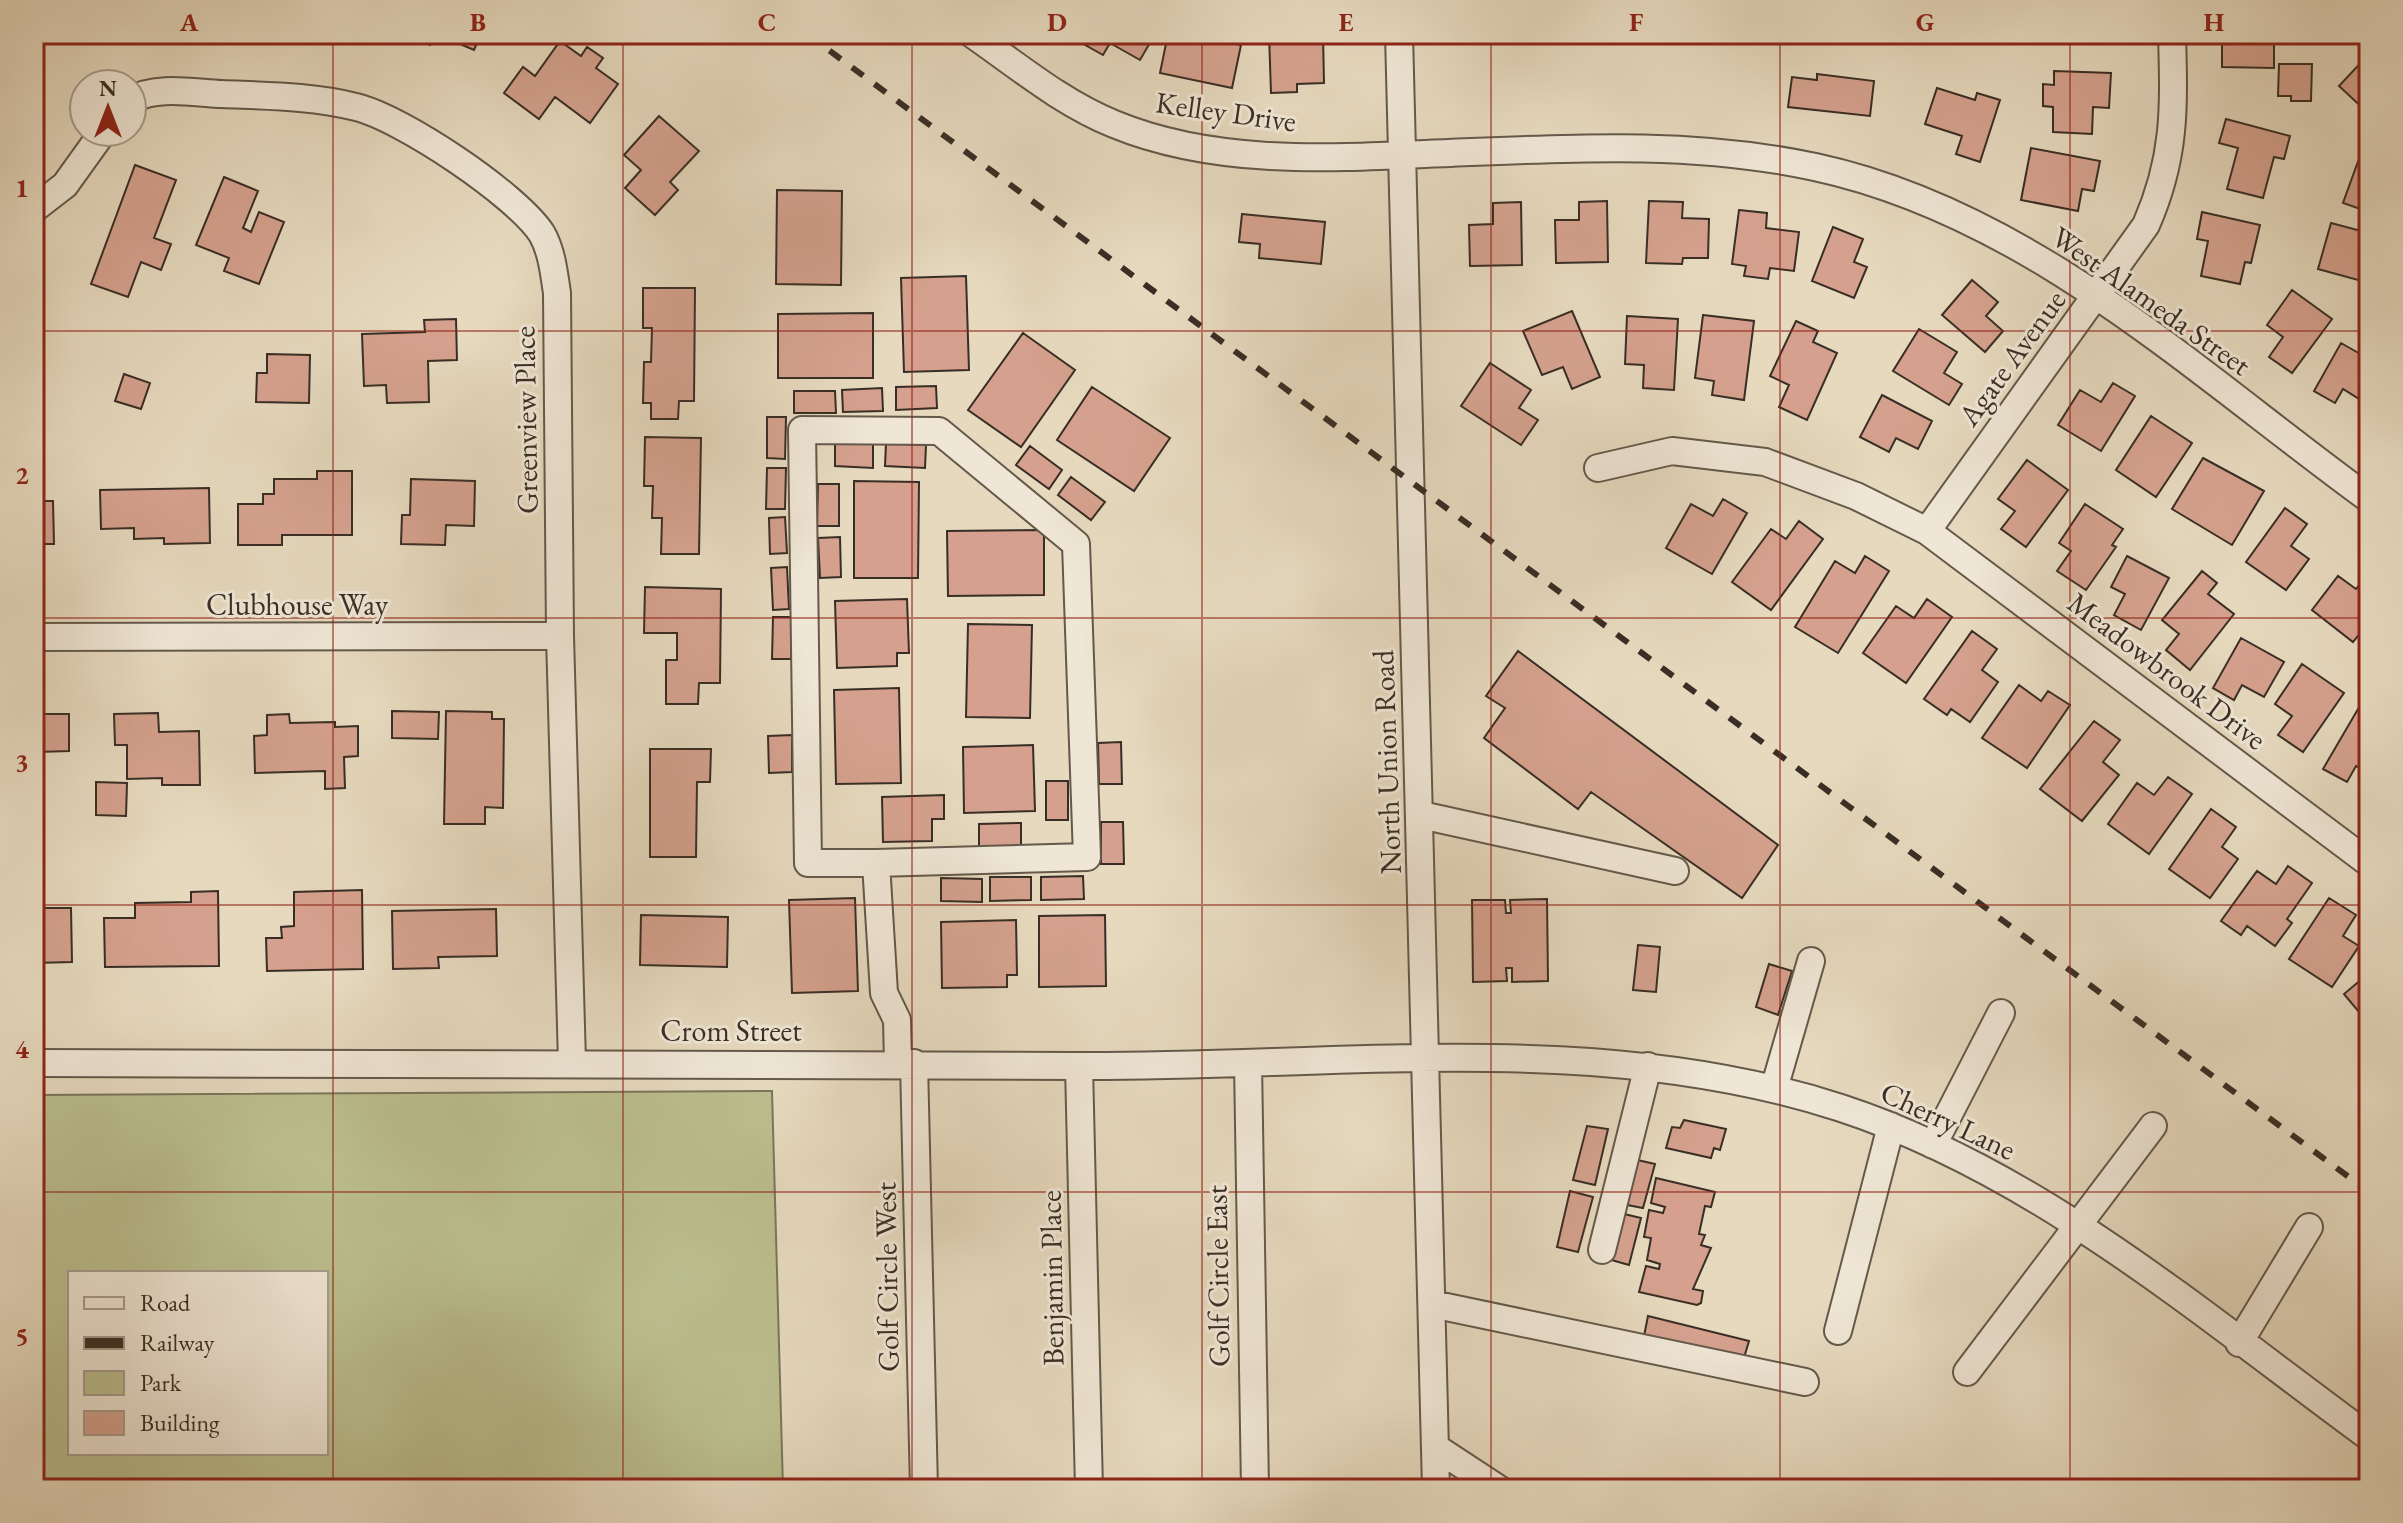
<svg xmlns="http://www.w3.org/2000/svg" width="2403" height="1523" viewBox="0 0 2403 1523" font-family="'EB Garamond',serif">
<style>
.green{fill:#bbbe8e;stroke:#7a765a;stroke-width:2;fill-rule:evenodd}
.building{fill:#d5a18e;stroke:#392e25;stroke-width:2}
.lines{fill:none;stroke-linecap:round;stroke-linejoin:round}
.minor-casing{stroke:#64594b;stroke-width:30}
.minor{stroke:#efe6d5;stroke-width:26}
.rail{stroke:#392e25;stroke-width:6;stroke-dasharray:14 14;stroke-linecap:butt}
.grid{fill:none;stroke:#8f2418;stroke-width:2;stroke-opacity:0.55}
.labels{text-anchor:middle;stroke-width:6;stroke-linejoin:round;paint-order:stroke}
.street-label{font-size:30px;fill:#392e25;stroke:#efe6d5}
.neatline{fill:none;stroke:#8f2418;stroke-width:3}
.grid-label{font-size:26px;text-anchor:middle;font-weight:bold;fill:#8f2418}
</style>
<rect width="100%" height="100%" fill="#e6d9be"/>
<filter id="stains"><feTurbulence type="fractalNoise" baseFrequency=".0025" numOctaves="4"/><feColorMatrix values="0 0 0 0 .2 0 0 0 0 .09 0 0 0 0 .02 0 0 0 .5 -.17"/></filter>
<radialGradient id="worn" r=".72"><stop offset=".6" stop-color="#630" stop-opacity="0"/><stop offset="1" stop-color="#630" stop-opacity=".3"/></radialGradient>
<!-- green -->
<path class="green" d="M 772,1091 L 783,1489 L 34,1489 L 34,1095 ZM 70,1273 L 326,1273 L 326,1453 L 70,1453 Z"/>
<!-- building -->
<path class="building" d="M 402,34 L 435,34 L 430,45 Z
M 436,34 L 481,34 L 474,50 Z
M 1084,34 L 1155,34 L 1140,60 L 1110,43 L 1103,55 L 1080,42 Z
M 1168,34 L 1188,34 L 1241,45 L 1232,88 L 1160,73 Z
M 1269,34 L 1323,34 L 1324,83 L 1297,84 L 1297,92 L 1271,93 Z
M 2222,34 L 2303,34 L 2303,44 L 2274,43 L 2274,68 L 2222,67 Z
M 560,41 L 581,56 L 587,47 L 603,58 L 596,68 L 618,84 L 590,123 L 555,97 L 539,119 L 504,93 L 523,67 L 535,76 Z
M 2369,54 L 2369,114 L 2339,86 Z
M 2279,64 L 2312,64 L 2311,101 L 2291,101 L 2291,96 L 2278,96 Z
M 2054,71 L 2111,73 L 2109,108 L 2093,107 L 2092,134 L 2053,132 L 2053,107 L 2043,106 L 2043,84 L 2054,85 Z
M 1817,74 L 1874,81 L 1870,116 L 1788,107 L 1792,77 L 1817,80 Z
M 1937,88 L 1975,100 L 1977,93 L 2000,100 L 1980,162 L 1956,154 L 1962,136 L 1925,124 Z
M 659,116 L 699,151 L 670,182 L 678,190 L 655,215 L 625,188 L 641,170 L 624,155 Z
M 2226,119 L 2290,136 L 2284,159 L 2274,157 L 2263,198 L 2227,189 L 2238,148 L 2219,143 Z
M 2031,148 L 2100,161 L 2094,191 L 2082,189 L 2078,211 L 2021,200 Z
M 2360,156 L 2369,159 L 2369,212 L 2343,203 Z
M 135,165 L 176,180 L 154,238 L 171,244 L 161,270 L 141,262 L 128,297 L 91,284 Z
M 224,177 L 258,191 L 243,228 L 251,232 L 259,212 L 284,222 L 259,284 L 224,271 L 229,258 L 196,245 Z
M 777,190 L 842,191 L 841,285 L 776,284 Z
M 1607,201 L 1608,262 L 1556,263 L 1555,220 L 1579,220 L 1579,202 Z
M 1649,201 L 1683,202 L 1682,218 L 1709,219 L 1708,258 L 1683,258 L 1682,264 L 1646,263 Z
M 1521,202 L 1522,265 L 1470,266 L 1469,225 L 1493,224 L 1493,203 Z
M 1739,210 L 1767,213 L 1766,228 L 1799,232 L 1794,271 L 1770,268 L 1768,279 L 1744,276 L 1746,266 L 1732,264 Z
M 2202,212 L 2260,225 L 2251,263 L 2245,262 L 2240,284 L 2201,276 L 2208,241 L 2197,239 Z
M 1242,214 L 1325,222 L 1321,264 L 1259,258 L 1260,244 L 1239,242 Z
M 2331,223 L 2369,233 L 2369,283 L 2318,269 Z
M 1833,227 L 1863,239 L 1854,262 L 1867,267 L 1854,298 L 1812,281 Z
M 966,276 L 969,370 L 904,372 L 901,278 Z
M 1972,280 L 1998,302 L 1986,316 L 2003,331 L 1985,352 L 1942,315 Z
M 643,288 L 695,288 L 694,401 L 679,401 L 678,419 L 651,419 L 651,403 L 643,403 L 644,362 L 651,362 L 652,328 L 643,328 Z
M 2292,290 L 2332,319 L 2292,373 L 2269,357 L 2283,337 L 2267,325 Z
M 1572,311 L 1600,377 L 1572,389 L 1563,367 L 1542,375 L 1523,331 Z
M 873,313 L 873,378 L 778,378 L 778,314 Z
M 1703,315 L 1754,321 L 1744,400 L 1712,395 L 1714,381 L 1695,378 Z
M 1627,316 L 1678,319 L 1674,390 L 1643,388 L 1644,365 L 1625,364 Z
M 456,319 L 457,360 L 428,361 L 429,402 L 387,403 L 386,385 L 364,386 L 362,334 L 425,332 L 424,320 Z
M 1796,321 L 1818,331 L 1813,342 L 1837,353 L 1807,420 L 1779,407 L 1789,385 L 1770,376 Z
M 1919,329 L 1957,352 L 1944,373 L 1962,384 L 1949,405 L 1893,371 Z
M 1023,333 L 1075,370 L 1021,447 L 968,410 Z
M 2341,343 L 2369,359 L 2369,393 L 2364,402 L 2343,389 L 2335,403 L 2314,391 Z
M 267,354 L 310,355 L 309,403 L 256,402 L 257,373 L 267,373 Z
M 1490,363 L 1531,390 L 1519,408 L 1538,420 L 1521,445 L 1461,406 Z
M 124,374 L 150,383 L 141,409 L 115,401 Z
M 2113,383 L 2135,396 L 2101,451 L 2058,425 L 2080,390 L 2101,402 Z
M 936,386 L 937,408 L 896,410 L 896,387 Z
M 1092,387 L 1170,438 L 1134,491 L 1057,440 Z
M 882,388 L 883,411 L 843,412 L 842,390 Z
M 794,391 L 835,391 L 836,413 L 794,413 Z
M 1882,395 L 1932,421 L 1918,449 L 1896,438 L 1889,452 L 1860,437 Z
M 2151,416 L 2192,443 L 2156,497 L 2116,470 Z
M 767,417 L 786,417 L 785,459 L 767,458 Z
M 645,437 L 701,438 L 699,554 L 661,554 L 662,518 L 652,518 L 653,486 L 644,486 Z
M 835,443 L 873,444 L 873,468 L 835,466 Z
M 886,443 L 926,445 L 925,468 L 885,466 Z
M 1030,446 L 1062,470 L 1049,489 L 1016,465 Z
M 2203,458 L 2264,491 L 2232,545 L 2172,509 Z
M 2027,460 L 2068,490 L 2026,547 L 2001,529 L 2015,511 L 1998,499 Z
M 767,468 L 786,468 L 785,509 L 766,509 Z
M 317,471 L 352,471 L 352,535 L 282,535 L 282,545 L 238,545 L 238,504 L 263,504 L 263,494 L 274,494 L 274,479 L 317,479 Z
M 1071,477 L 1105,502 L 1091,520 L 1058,495 Z
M 411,479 L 475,481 L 474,526 L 446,525 L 445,545 L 401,544 L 402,515 L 410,515 Z
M 854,481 L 919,482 L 918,578 L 854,578 Z
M 818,484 L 839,484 L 839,526 L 817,526 Z
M 209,488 L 210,543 L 164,544 L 164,538 L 134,539 L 134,528 L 101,529 L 100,490 Z
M 1723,499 L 1747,513 L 1712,574 L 1666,548 L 1691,504 L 1713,516 Z
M 34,501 L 53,501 L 54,544 L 34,544 Z
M 2085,504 L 2123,529 L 2112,545 L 2116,547 L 2086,590 L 2057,571 L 2071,551 L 2059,543 Z
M 2285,508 L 2307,524 L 2291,546 L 2309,559 L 2286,590 L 2246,562 Z
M 785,517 L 787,553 L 770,554 L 769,518 Z
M 1799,521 L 1823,539 L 1771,610 L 1732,582 L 1771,529 L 1786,539 Z
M 1044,530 L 1044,595 L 948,596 L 947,531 Z
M 840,537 L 841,577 L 820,578 L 818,538 Z
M 1865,556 L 1889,571 L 1838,653 L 1795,627 L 1835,561 L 1855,573 Z
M 2127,556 L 2169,578 L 2141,630 L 2114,615 L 2125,594 L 2111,587 Z
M 787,567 L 789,609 L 773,610 L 771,568 Z
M 2202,571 L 2217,583 L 2208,594 L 2234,614 L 2190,670 L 2166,650 L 2179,634 L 2162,620 Z
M 2367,575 L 2369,622 L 2353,642 L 2312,610 L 2338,576 L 2356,589 Z
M 645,587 L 721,589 L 720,683 L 699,683 L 698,704 L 666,704 L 666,660 L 677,660 L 677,633 L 644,633 Z
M 907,599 L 909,653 L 897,653 L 897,666 L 837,668 L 835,601 Z
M 1927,599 L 1952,617 L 1906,683 L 1863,653 L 1896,606 L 1914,618 Z
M 773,617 L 792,617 L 791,659 L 772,659 Z
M 968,624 L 1032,625 L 1030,718 L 966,717 Z
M 1972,631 L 1997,649 L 1982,670 L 1998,682 L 1970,722 L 1951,709 L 1947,715 L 1924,699 Z
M 2241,638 L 2284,662 L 2264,697 L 2242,685 L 2234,700 L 2213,688 Z
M 1518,651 L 1778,845 L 1742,898 L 1591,792 L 1578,809 L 1484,738 L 1505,708 L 1486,696 Z
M 2302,664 L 2344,693 L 2303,752 L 2278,735 L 2292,716 L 2275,704 Z
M 2019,685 L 2041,701 L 2048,691 L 2070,705 L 2027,768 L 1982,738 Z
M 899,688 L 901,783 L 836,784 L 834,690 Z
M 2358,709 L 2369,715 L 2369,773 L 2356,766 L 2347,782 L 2323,769 Z
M 392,711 L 439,712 L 438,739 L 392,738 Z
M 446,711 L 492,712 L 492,719 L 504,719 L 503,808 L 485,807 L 485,824 L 444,824 Z
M 158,713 L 159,732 L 199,731 L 200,785 L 162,785 L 162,778 L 127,779 L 127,745 L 115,745 L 114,714 Z
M 34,714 L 69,714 L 69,751 L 37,752 L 37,766 Z
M 289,714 L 290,723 L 335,722 L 335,727 L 358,726 L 358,756 L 344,757 L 345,788 L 325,789 L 325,771 L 255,773 L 254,736 L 267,735 L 267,715 Z
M 2094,721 L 2120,740 L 2103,762 L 2119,775 L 2082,821 L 2040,789 Z
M 792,735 L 792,772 L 769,773 L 768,736 Z
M 1121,742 L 1122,784 L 1099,784 L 1098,743 Z
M 1033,745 L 1035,811 L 964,813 L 963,747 Z
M 650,749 L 711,749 L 710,782 L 697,782 L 696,857 L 650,857 Z
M 2168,777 L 2192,794 L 2149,854 L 2108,824 L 2137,783 L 2154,795 Z
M 1046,781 L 1068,781 L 1068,820 L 1046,820 Z
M 96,782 L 127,783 L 126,816 L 96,815 Z
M 944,795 L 944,819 L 932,819 L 932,841 L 883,842 L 882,797 Z
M 2211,809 L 2236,827 L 2222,847 L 2238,859 L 2210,898 L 2169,869 Z
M 1101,822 L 1123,822 L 1124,864 L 1101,864 Z
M 1021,823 L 1021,847 L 979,847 L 979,824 Z
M 2288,866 L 2312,883 L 2287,919 L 2292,923 L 2275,946 L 2247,926 L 2241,935 L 2221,921 L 2257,871 L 2276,884 Z
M 1083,876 L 1084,899 L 1041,900 L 1041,877 Z
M 990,877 L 1031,877 L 1031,900 L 990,901 Z
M 941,878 L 982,879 L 982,902 L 941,901 Z
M 362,890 L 363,969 L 267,971 L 266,938 L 282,938 L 281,927 L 294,926 L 294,892 Z
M 218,891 L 219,966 L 105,967 L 104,918 L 135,918 L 135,903 L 191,902 L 191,892 Z
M 855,898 L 858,991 L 792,993 L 789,900 Z
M 2329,898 L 2356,915 L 2343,936 L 2359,946 L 2332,987 L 2289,959 Z
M 1547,899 L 1548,981 L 1512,982 L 1512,968 L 1506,968 L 1507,981 L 1473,982 L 1472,900 L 1505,900 L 1506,913 L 1511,913 L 1510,900 Z
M 34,908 L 71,908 L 72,962 L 34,963 Z
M 496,909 L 497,956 L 438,957 L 439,968 L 393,969 L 392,911 Z
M 641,915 L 728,917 L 727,967 L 640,965 Z
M 1105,915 L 1106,986 L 1039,987 L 1039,916 Z
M 1016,920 L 1017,975 L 1007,975 L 1007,987 L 942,988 L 941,922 Z
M 1638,945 L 1660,947 L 1656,992 L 1633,990 Z
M 1769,964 L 1792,971 L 1778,1015 L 1756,1007 Z
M 2369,973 L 2369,1024 L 2344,994 Z
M 1684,1120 L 1726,1129 L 1720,1150 L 1714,1148 L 1711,1158 L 1666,1148 L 1672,1127 L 1680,1128 Z
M 1587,1126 L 1608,1129 L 1595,1185 L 1573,1180 Z
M 1633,1159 L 1655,1164 L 1643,1208 L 1622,1204 Z
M 1656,1178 L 1715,1192 L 1711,1207 L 1705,1206 L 1699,1234 L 1705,1235 L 1701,1245 L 1711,1248 L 1693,1289 L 1703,1291 L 1701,1303 L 1697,1305 L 1639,1292 L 1646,1266 L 1659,1269 L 1660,1264 L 1647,1260 L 1651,1238 L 1644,1237 L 1649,1210 L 1663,1213 L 1665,1207 L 1651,1203 Z
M 1570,1191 L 1593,1197 L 1578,1252 L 1557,1247 Z
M 1620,1213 L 1641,1218 L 1629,1265 L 1608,1259 Z
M 1648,1316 L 1749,1341 L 1743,1361 L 1644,1336 Z"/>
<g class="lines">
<!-- minor casing -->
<g class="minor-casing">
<path id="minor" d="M 972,34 C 1018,66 1062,103 1114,124 C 1211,164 1322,159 1425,154 C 1556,149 1685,139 1815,167 C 2029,213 2197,374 2369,499
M 1399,34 L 1436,1489
M 132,100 C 155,85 195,93 222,94 C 267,96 313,96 356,107 C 402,118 517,195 542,234 C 552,252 554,273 557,293 L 560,636 L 572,1062
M 34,209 L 65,185 L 103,132
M 1598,468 L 1672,451 L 1765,462 L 1856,496 L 1927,531 L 2369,863
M 1927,531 L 2146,225 C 2176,157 2174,107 2172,34
M 34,637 L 560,636
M 1421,815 L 1675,871
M 876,863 L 1087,857 L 1076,544 L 939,431 L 802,430 L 808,863 L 876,863 L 884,993 L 897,1020 L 898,1063
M 34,1063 C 381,1063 728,1064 1075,1066 C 1329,1068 1596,1028 1841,1108 C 2037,1172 2205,1317 2369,1437
M 914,1063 L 924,1489
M 1248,1063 L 1255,1489
M 1079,1066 L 1089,1489
M 1774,1089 L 1811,961
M 1933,1145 L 2001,1013
M 1602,1250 L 1648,1066
M 1432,1304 L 1805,1382
M 1838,1331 L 1891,1126
M 2239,1343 L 2309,1227
M 1967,1372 L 2153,1126
M 1435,1447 L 1499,1489"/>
</g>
<!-- minor -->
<use href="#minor" class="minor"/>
<!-- rail -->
<path class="rail" d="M 807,34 L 2369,1192"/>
</g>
<!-- grid -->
<path class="grid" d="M 333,34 L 333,1489M 623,34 L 623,1489M 912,34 L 912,1489M 1202,34 L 1202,1489M 1491,34 L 1491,1489M 1780,34 L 1780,1489M 2070,34 L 2070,1489M 34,331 L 2369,331M 34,618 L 2369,618M 34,905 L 2369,905M 34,1192 L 2369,1192"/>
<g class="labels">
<!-- street labels -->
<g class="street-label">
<text transform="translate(1226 112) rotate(8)" y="10">Kelley Drive</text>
<text transform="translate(2151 301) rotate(35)" y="10">West Alameda Street</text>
<text transform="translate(2012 358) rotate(-54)" y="10">Agate Avenue</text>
<text transform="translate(526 420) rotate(-91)" y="10">Greenview Place</text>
<text x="297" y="615">Clubhouse Way</text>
<text transform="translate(2167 671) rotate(37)" y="10">Meadowbrook Drive</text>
<text transform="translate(1387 762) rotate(-92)" y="10">North Union Road</text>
<text x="731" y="1041">Crom Street</text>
<text transform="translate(1948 1121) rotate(25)" y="10">Cherry Lane</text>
<text transform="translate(1218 1276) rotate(-91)" y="10">Golf Circle East</text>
<text transform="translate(887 1277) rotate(-91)" y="10">Golf Circle West</text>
<text transform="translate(1052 1278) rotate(-91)" y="10">Benjamin Place</text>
</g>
</g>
<!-- margin -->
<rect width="2403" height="1523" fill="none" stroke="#e6d9be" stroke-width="88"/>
<!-- legend -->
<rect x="68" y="1271" width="260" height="184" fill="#efe6d5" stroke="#a69c8f" stroke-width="2"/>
<rect x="84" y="1297" width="40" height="12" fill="#efe6d5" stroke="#a69c8f" stroke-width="2"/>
<text x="140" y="1311" font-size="24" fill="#392e25">Road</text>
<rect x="84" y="1337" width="40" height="12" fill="#392e25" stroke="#a69c8f" stroke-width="2"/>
<text x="140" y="1351" font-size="24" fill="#392e25">Railway</text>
<rect x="84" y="1371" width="40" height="24" fill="#bbbe8e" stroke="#a69c8f" stroke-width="2"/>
<text x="140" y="1391" font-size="24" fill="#392e25">Park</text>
<rect x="84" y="1411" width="40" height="24" fill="#d5a18e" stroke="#a69c8f" stroke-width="2"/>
<text x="140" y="1431" font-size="24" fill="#392e25">Building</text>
<!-- north arrow -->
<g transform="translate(108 108)"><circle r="38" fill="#efe6d5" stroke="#a69c8f" stroke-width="2"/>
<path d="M0-6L14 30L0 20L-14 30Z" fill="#8f2418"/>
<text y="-12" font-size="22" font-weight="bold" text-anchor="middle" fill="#392e25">N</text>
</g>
<rect x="44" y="44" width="2315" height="1435" class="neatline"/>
<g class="grid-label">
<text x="189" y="31">A</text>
<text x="478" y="31">B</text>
<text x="767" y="31">C</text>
<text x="1057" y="31">D</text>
<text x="1346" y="31">E</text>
<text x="1636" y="31">F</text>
<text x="1925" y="31">G</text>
<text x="2214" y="31">H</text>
<text x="22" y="197">1</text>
<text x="22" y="484">2</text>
<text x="22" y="771">3</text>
<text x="22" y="1058">4</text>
<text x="22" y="1345">5</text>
</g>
<rect width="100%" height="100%" filter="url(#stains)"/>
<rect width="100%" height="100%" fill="url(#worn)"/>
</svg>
